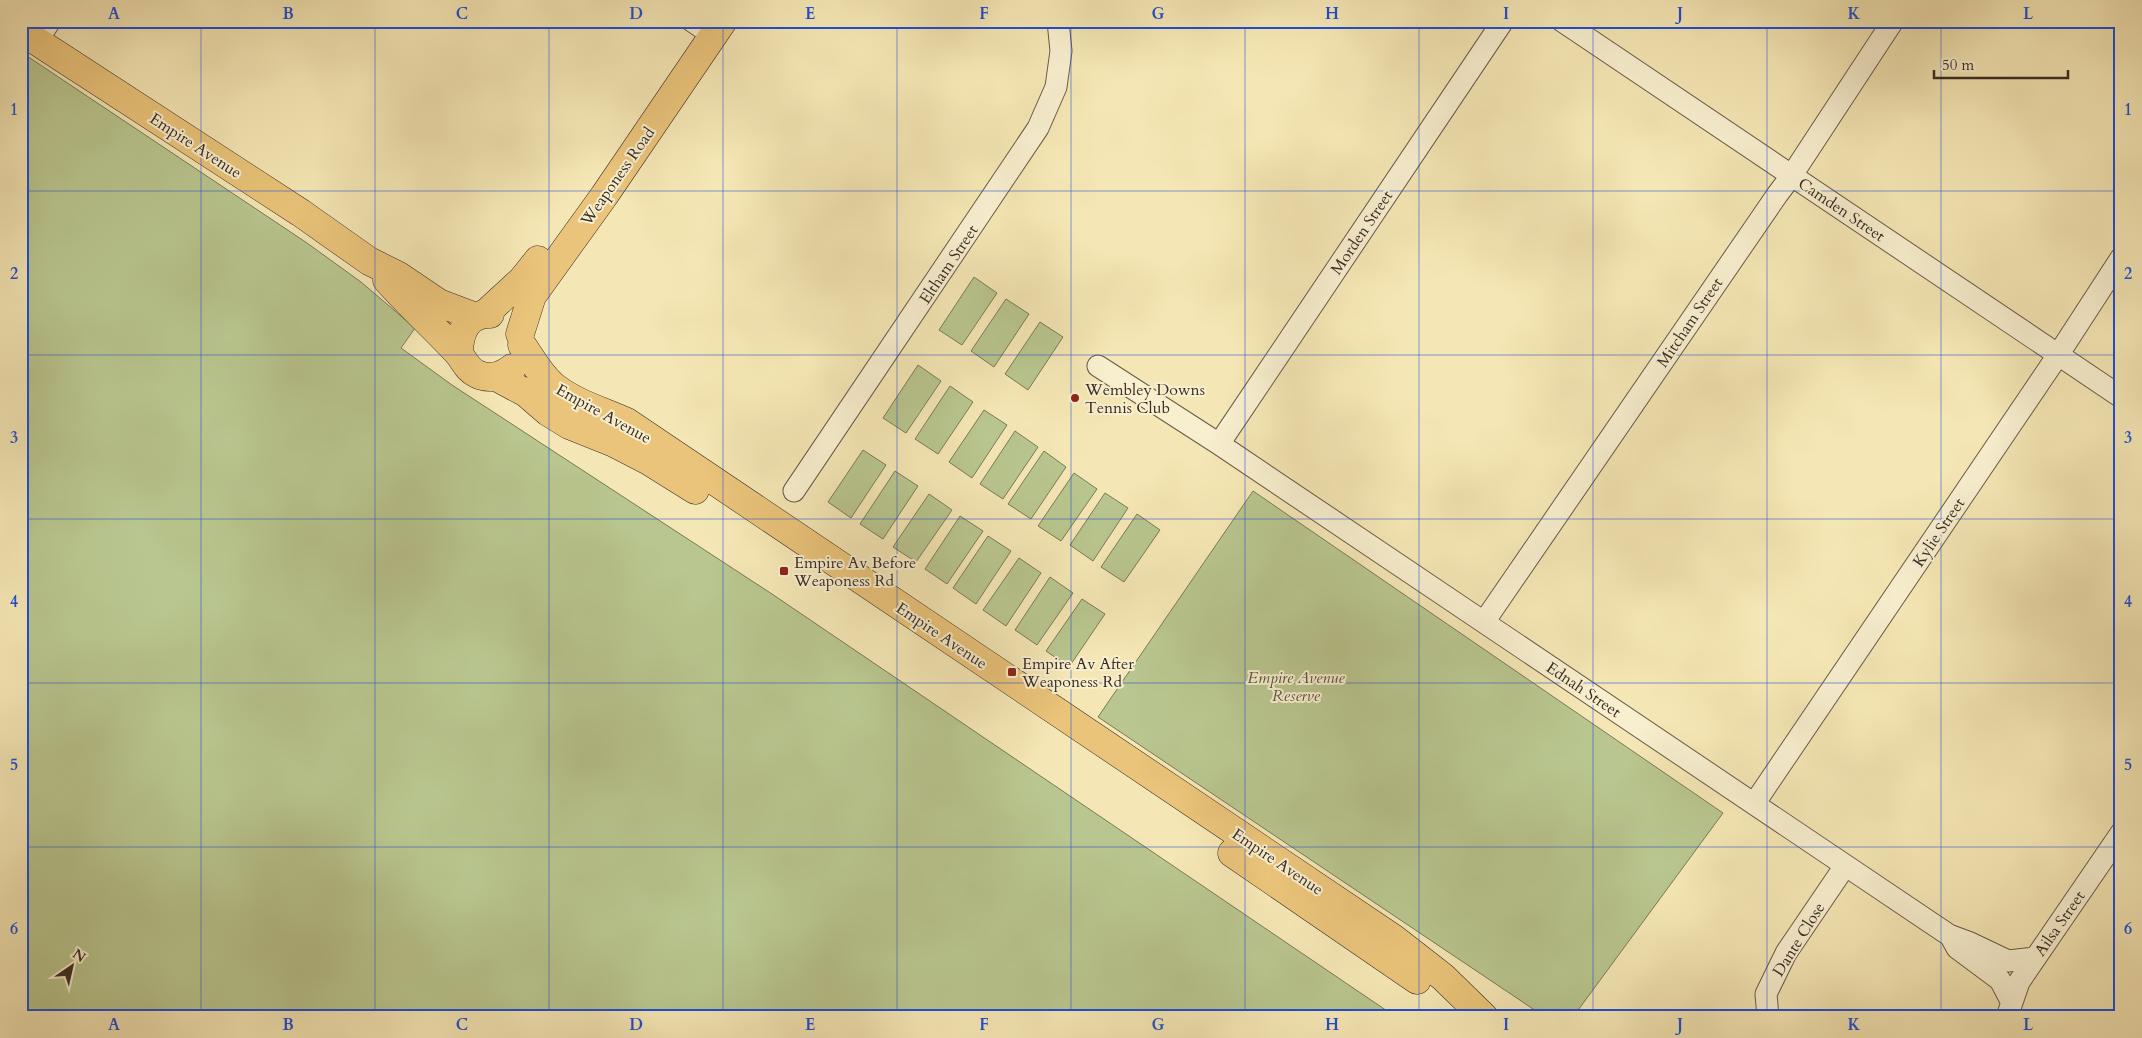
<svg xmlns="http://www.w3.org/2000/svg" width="2142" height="1038" viewBox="0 0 2142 1038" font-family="Cardo,serif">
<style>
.green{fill:#b9c68f;stroke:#79795a}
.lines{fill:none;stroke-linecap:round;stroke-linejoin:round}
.minor-casing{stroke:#685b49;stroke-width:23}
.major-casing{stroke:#392c25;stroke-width:29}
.minor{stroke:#f8efcf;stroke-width:21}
.major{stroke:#eac47a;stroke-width:28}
.grid{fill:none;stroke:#1d4ed8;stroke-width:1;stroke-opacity:0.55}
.poi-dot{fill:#8f2418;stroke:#f8efcf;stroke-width:2}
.labels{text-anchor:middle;stroke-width:4;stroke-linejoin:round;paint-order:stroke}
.street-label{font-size:16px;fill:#392c25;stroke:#f8efcf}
.poi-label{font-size:16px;fill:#392c25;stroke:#f8efcf;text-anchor:start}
.park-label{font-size:16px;font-style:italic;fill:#595240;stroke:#f8efcf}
.neatline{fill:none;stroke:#1d4ed8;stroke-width:2}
.grid-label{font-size:16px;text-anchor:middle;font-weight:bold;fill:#1d4ed8}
</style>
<rect width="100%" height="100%" fill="#f5e7b5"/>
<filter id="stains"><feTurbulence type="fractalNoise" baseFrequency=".004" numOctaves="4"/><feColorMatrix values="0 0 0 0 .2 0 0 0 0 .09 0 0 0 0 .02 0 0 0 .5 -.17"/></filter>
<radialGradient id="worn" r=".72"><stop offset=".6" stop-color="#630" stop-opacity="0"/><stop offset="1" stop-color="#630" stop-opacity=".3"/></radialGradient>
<!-- green -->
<path class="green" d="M 21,52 L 307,243 L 361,282 L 415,328 L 401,348 L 452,385 L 772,594 L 1396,1017 L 21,1017 Z
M 974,277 L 997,293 L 962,345 L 939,330 Z
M 1006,299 L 1029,314 L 994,367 L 971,351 Z
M 1040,322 L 1063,337 L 1028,390 L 1005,374 Z
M 918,365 L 941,381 L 906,433 L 883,418 Z
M 950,386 L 973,402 L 938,454 L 915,439 Z
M 984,410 L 1007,425 L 972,478 L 949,462 Z
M 1015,431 L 1038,447 L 1003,499 L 980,484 Z
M 863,450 L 886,465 L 851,518 L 828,502 Z
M 1044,451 L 1066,467 L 1031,519 L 1008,504 Z
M 895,471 L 918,486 L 883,539 L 860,524 Z
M 1074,473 L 1097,489 L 1061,541 L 1038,526 Z
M 1253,491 L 1723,813 L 1573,1017 L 1545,1017 L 1098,717 Z
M 1105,493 L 1128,508 L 1093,561 L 1070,545 Z
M 929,494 L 952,510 L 916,562 L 893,547 Z
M 1137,514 L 1160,530 L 1124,582 L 1101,567 Z
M 960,516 L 983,531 L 947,584 L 925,569 Z
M 988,536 L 1011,551 L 976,604 L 953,588 Z
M 1019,558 L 1041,573 L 1006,626 L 983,610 Z
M 1050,577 L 1073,593 L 1037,645 L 1015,630 Z
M 1082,599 L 1105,614 L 1069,667 L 1046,651 Z"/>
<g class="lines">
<!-- minor casing -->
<g class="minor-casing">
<path id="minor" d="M 692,21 L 714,36
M 1562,21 L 2121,397
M 37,41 L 50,21
M 1098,366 L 1219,444 L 1949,935 L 1968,942 L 2008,961 L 2035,958
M 1219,444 L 1503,21
M 794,491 L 1038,128 L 1056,87 L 1061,51 L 1058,21
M 1484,622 L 1777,195 L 1792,175 L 1893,21
M 1754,804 L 2058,355 L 2121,258
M 1952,939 L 1957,948 L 2000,980 L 2011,1001
M 1768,1017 L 1766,994 L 1786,953 L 1845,866
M 2007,1017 L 2019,982 L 2121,833"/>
</g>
<!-- major casing -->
<g class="major-casing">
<path id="major" d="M 21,31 L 301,213 L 369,261 L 399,276 L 439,303 L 476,317
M 387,280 C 409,305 434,327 457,352 C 464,359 466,369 477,374 C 489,380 502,376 512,368
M 485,314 L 522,280 L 538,260
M 520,334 L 532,296 L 604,196 L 723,21
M 522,345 C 532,359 542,378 556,388 C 577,404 603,411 627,422 L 1393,938 L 1443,977 L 1484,1017
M 459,354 C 459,334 466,313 490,314
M 496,377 L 526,393 L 548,412 L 569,425 L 614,443 L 647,460 L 695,490
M 1232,853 L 1417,980"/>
</g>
<!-- minor -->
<use href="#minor" class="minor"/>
<!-- major -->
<use href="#major" class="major"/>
</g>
<!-- grid -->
<path class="grid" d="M 201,21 L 201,1017M 375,21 L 375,1017M 549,21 L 549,1017M 723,21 L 723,1017M 897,21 L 897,1017M 1071,21 L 1071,1017M 1245,21 L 1245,1017M 1419,21 L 1419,1017M 1593,21 L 1593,1017M 1767,21 L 1767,1017M 1941,21 L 1941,1017M 21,191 L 2121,191M 21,355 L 2121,355M 21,519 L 2121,519M 21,683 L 2121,683M 21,847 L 2121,847"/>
<!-- markers -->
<g class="poi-dot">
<circle cx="1075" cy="398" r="5"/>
<rect x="779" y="566" width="10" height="10" rx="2.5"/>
<rect x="1007" y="667" width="10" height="10" rx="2.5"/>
</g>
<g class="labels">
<!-- street labels -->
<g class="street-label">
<text transform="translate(196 145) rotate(33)" y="6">Empire Avenue</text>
<text transform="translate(617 176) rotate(-55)" y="6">Weaponess Road</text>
<text transform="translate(1842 209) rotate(34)" y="6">Camden Street</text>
<text transform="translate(1361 232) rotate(-56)" y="6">Morden Street</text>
<text transform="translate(948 264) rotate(-56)" y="6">Eltham Street</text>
<text transform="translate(1689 322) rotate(-56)" y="6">Mitcham Street</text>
<text transform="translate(604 413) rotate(29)" y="6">Empire Avenue</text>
<text transform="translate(1938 532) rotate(-56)" y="6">Kylie Street</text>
<text transform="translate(942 635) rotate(34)" y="6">Empire Avenue</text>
<text transform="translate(1584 689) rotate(34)" y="6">Ednah Street</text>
<text transform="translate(1278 861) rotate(34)" y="6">Empire Avenue</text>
<text transform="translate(2059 923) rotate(-55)" y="6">Ailsa Street</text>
<text transform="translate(1798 939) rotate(-58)" y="6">Dante Close</text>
</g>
<!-- poi labels -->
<g class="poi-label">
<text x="1085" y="395">Wembley Downs<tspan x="1085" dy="18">Tennis Club</tspan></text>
<text x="794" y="568">Empire Av Before<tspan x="794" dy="18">Weaponess Rd</tspan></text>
<text x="1022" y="669">Empire Av After<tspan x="1022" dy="18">Weaponess Rd</tspan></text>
</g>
<!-- park labels -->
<g class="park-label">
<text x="1296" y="683">Empire Avenue<tspan x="1296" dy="18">Reserve</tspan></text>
</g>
</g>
<!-- margin -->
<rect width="2142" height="1038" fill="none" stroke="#f5e7b5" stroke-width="55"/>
<!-- north arrow -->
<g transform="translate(72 966) rotate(34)" stroke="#f8efcf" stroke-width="4" paint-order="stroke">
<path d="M0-4L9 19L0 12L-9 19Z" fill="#392c25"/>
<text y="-8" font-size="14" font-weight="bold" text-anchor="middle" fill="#392c25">N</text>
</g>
<!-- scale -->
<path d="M1934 70v8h134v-8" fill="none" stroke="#392c25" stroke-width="2.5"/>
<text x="1942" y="70" font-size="15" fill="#392c25" stroke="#f8efcf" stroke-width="4" paint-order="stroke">50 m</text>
<rect x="28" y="28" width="2086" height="982" class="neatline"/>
<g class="grid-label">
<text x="114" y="19">A</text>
<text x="288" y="19">B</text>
<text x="462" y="19">C</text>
<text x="636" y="19">D</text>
<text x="810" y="19">E</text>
<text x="984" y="19">F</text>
<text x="1158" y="19">G</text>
<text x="1332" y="19">H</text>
<text x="1506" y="19">I</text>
<text x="1680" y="19">J</text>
<text x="1854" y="19">K</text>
<text x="2028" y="19">L</text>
<text x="14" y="115">1</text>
<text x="2128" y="115">1</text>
<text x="14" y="279">2</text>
<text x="2128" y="279">2</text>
<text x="14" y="443">3</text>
<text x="2128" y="443">3</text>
<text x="14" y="607">4</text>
<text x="2128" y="607">4</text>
<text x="14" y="770">5</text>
<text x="2128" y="770">5</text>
<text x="14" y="934">6</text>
<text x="2128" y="934">6</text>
<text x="114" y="1030">A</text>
<text x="288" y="1030">B</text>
<text x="462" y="1030">C</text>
<text x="636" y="1030">D</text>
<text x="810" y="1030">E</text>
<text x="984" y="1030">F</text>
<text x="1158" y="1030">G</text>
<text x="1332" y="1030">H</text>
<text x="1506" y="1030">I</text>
<text x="1680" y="1030">J</text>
<text x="1854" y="1030">K</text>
<text x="2028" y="1030">L</text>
</g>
<rect width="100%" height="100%" filter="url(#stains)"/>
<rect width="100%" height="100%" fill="url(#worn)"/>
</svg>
